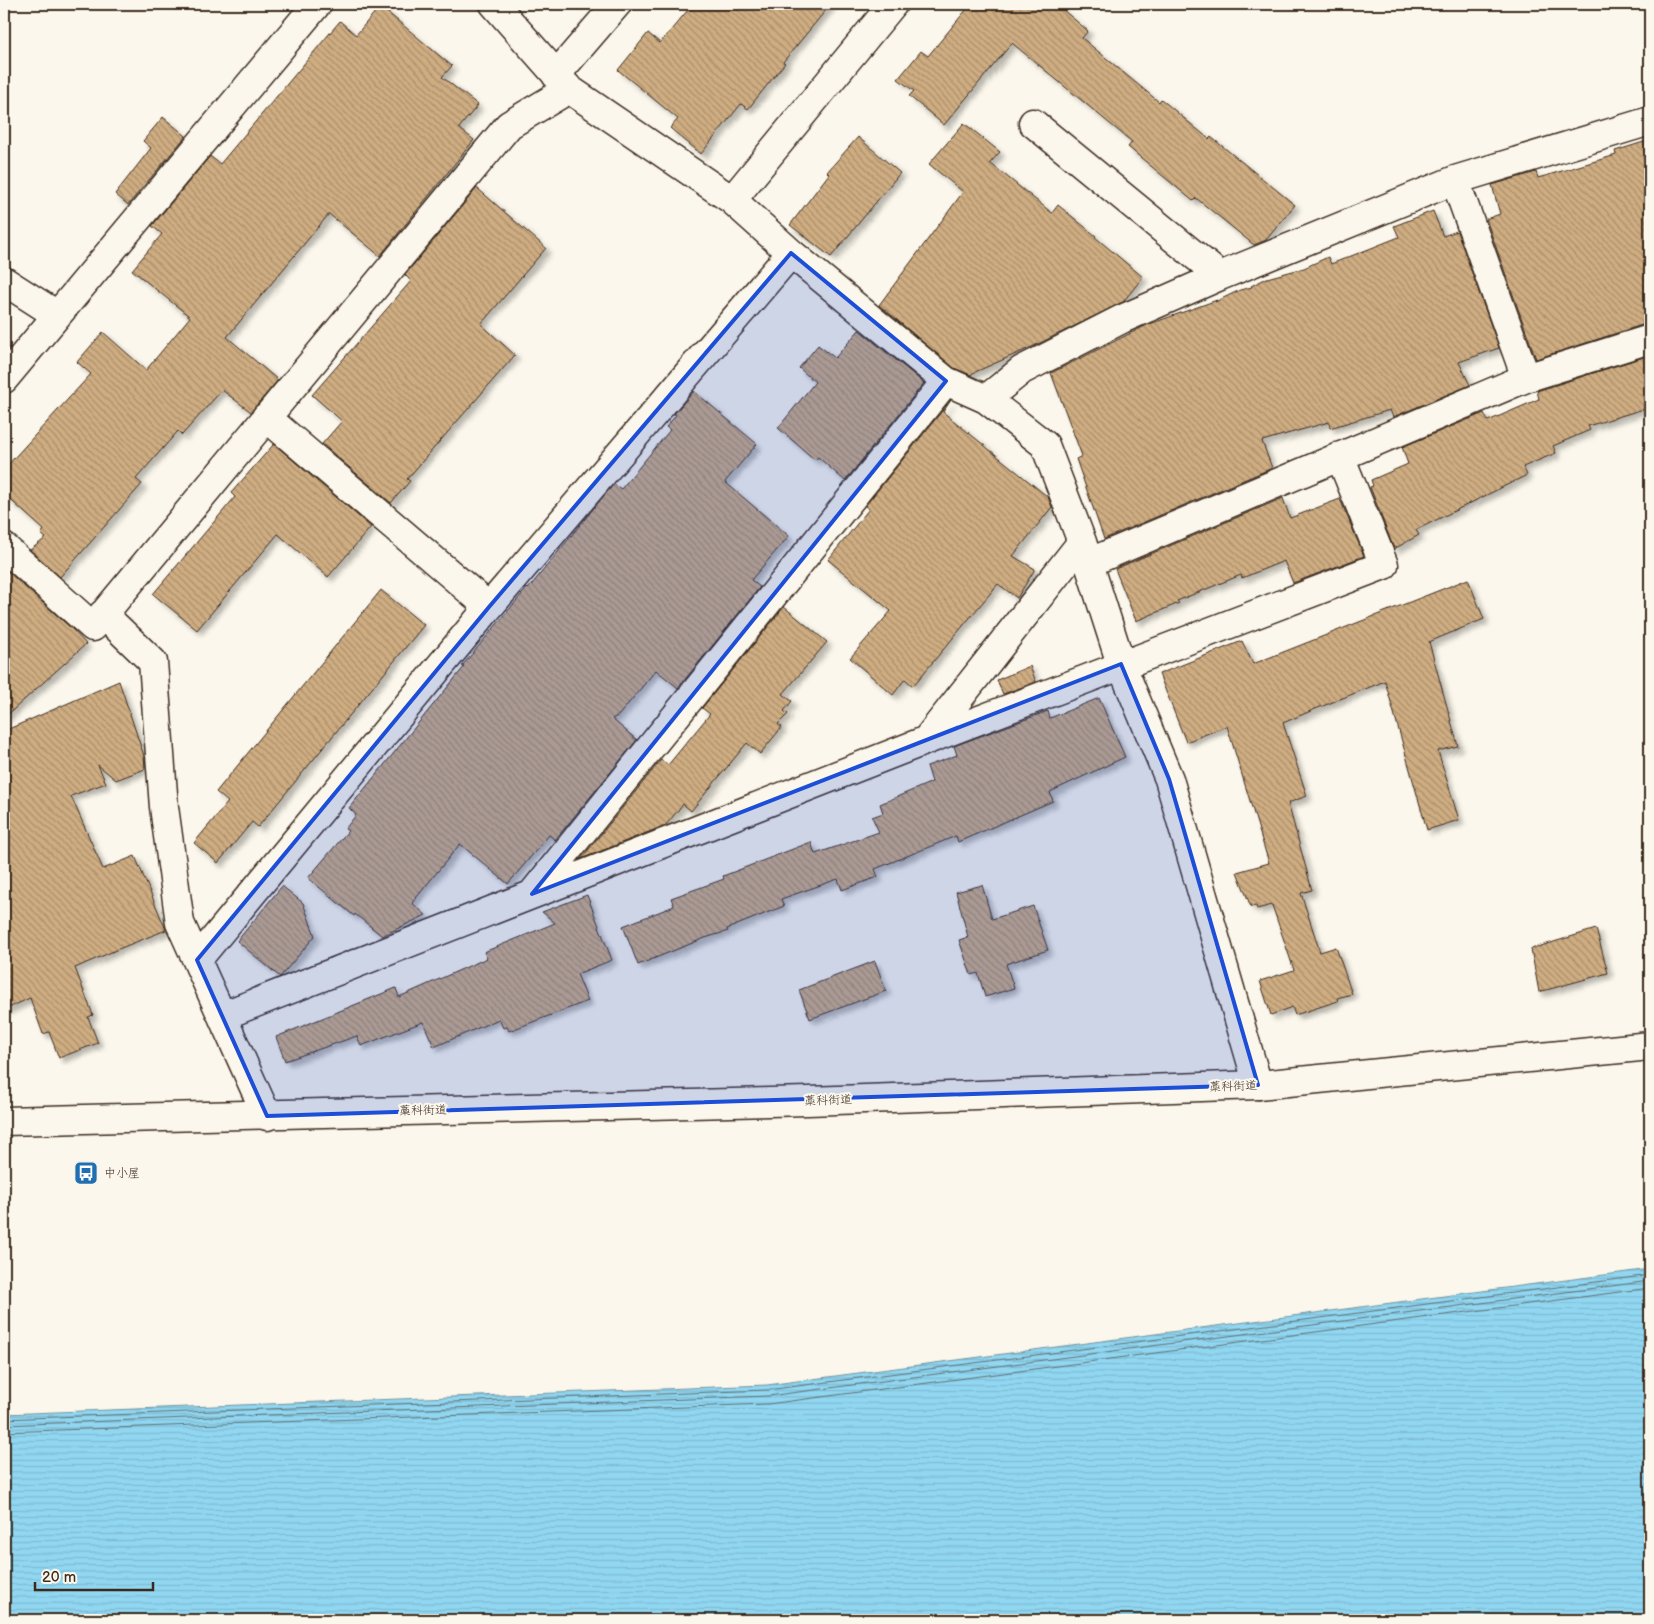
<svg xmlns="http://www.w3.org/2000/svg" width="1654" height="1624" viewBox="0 0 1654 1624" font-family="'Balsamiq Sans','Klee One',sans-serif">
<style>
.water{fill:url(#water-rules);stroke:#6f929d}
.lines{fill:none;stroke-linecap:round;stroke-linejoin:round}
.shore{stroke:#5d6f73;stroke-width:1}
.building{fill:url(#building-back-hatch);stroke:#3b2a1e;filter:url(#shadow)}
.street-casing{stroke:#3b2a1e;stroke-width:31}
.highway-casing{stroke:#3b2a1e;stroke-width:31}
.street{stroke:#fbf7ec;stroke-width:28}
.highway{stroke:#fbf7ec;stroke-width:28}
.marked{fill:#1d4ed8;fill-opacity:0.2;stroke:#1d4ed8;stroke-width:4;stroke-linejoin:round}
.labels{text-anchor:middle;stroke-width:4;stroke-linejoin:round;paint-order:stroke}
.street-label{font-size:12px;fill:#3b2a1e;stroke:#fbf7ec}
.poi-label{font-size:12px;fill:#3b2a1e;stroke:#fbf7ec;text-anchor:start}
</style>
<defs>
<pattern id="water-rules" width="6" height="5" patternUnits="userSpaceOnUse" patternTransform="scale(1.25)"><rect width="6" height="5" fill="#91d7f2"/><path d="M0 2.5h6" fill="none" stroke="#7eb9cf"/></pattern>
<pattern id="building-back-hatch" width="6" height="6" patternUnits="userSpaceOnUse" patternTransform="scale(1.25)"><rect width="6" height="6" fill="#cfad82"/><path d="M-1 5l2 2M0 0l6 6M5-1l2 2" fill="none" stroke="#a98d6a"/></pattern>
<filter id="shadow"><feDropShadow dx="4.5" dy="4.5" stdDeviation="2.5" flood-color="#0004"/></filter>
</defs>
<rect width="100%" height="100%" fill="#fbf7ec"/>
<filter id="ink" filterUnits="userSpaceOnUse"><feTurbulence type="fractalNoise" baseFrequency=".02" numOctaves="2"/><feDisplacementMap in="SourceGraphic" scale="10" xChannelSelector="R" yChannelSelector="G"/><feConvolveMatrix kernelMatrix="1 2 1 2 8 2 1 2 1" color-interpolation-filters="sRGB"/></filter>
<g filter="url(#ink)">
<!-- water -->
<path class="water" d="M 1650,1269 L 1650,1620 L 4,1620 L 4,1414 L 767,1385 Z"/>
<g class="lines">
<!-- shore -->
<path class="shore" d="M 4,1419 L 767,1390 L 1650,1275
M 4,1425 L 768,1396 L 1650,1281
M 4,1432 L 768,1404 L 1650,1288"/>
</g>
<!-- building -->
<path class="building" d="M 693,4 L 831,4 L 783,62 L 785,63 L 748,109 L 741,104 L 701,154 L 670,128 L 678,119 L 618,70 L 648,33 L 660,43 Z
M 971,4 L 1056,4 L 1088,31 L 1082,38 L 1159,102 L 1161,99 L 1209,139 L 1211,137 L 1295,205 L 1266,240 L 1254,245 L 1196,198 L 1193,201 L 1128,147 L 1132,142 L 1012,43 L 944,125 L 909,96 L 914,91 L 898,79 L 921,51 L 928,56 Z
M 380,6 L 452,66 L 442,77 L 478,105 L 459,128 L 474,140 L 380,256 L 329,214 L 227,337 L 278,380 L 251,412 L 222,390 L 182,435 L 178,431 L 136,479 L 142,484 L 60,577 L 30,550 L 46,538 L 41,534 L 44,530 L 4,494 L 4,469 L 91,374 L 77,362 L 103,332 L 146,370 L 190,317 L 132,270 L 162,234 L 152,226 L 210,156 L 220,164 L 340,21 L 356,35 Z
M 163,117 L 186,136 L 128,205 L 115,194 L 151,148 L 143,141 Z
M 964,123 L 1000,152 L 990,163 L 1052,213 L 1058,205 L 1096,236 L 1095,237 L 1143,277 L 1123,302 L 1034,346 L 973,373 L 971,375 L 954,368 L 879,305 L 963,192 L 929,164 Z
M 858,137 L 900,173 L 831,257 L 790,225 L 829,174 L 827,172 Z
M 1650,140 L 1650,324 L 1645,324 L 1536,359 L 1486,219 L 1500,214 L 1492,185 L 1536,172 L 1538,178 L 1616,155 L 1615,151 Z
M 477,188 L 546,248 L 481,324 L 515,355 L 407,479 L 410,481 L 391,503 L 322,444 L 342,421 L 312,395 L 411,281 L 405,275 Z
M 1433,211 L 1443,236 L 1457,231 L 1499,348 L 1459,362 L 1470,385 L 1393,417 L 1390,410 L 1330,428 L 1329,422 L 1262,441 L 1272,468 L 1104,539 L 1076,459 L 1082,456 L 1051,373 L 1147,325 L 1217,300 L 1215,302 L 1240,290 L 1252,287 L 1251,286 L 1267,278 L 1304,268 L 1328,257 L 1331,264 L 1399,237 L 1394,226 Z
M 859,330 L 924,383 L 845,481 L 818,457 L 815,460 L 778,428 L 815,382 L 799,368 L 818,345 L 835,358 Z
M 1650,355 L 1650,407 L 1588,426 L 1590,430 L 1553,446 L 1556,453 L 1523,467 L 1527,475 L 1416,530 L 1419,535 L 1394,549 L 1370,487 L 1373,486 L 1371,480 L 1408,464 L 1402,447 L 1484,413 L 1488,421 L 1539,399 L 1537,391 Z
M 694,391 L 757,444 L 725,482 L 789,536 L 751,580 L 760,587 L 678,688 L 656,670 L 619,715 L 612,719 L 637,740 L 555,840 L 549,835 L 508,884 L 460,844 L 412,903 L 426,915 L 382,936 L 355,914 L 354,916 L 308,878 L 348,831 L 345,829 L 356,815 L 349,808 L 464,667 L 462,666 L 527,588 L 528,589 L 606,493 L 614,484 L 621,489 L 670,430 L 666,427 L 676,415 L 674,414 Z
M 951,400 L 943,412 L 1048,497 L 1052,507 L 1013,556 L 1035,569 L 1017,598 L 998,584 L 913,686 L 905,679 L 893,695 L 850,658 L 891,611 L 828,560 L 869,509 L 865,506 Z
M 274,444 L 371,527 L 328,577 L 278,534 L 197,630 L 153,594 L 235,497 L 231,493 Z
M 1283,498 L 1290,518 L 1340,499 L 1364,556 L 1293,583 L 1284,561 L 1242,578 L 1241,575 L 1177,601 L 1179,603 L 1136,621 L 1115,569 Z
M 6,570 L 72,629 L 86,644 L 4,718 L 4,571 Z
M 1468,579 L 1484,619 L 1429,642 L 1458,746 L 1438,751 L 1459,820 L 1427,830 L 1385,681 L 1313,710 L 1283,723 L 1307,796 L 1288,803 L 1312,890 L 1301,893 L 1320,952 L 1336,947 L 1352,994 L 1337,998 L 1338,1001 L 1295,1015 L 1292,1007 L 1271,1015 L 1260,981 L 1294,970 L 1272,905 L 1257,909 L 1256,906 L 1251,907 L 1237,872 L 1269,863 L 1227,726 L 1186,742 L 1159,674 L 1242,641 L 1253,664 Z
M 381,590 L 424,625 L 258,827 L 252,822 L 218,863 L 194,843 L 228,802 L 216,792 Z
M 784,607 L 827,642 L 783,694 L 792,701 L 784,711 L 788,714 L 778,724 L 782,727 L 760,754 L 747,743 L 691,811 L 683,804 L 666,825 L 581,859 L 661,760 L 668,765 L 710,714 L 702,708 Z
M 1030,666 L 1036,682 L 1003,694 L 997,680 Z
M 119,681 L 144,756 L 145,769 L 116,780 L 98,765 L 106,783 L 71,796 L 103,869 L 135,856 L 166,930 L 116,950 L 75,968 L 93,1015 L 88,1017 L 98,1043 L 59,1058 L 49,1032 L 43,1034 L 30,998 L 4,1010 L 4,731 Z
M 1099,698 L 1125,757 L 1050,792 L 1053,801 L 958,842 L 956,836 L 875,869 L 878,877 L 842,890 L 838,879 L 781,899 L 784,906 L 727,929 L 728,931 L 705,938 L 638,965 L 623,926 L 674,906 L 671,898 L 724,879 L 723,876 L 811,842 L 815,854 L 879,832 L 872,817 L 883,813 L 880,804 L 932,782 L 927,766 L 957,755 L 954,746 L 1048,711 L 1050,718 Z
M 982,885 L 992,919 L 1033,906 L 1048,950 L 1006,964 L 1014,988 L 985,997 L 978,973 L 971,975 L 959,940 L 968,937 L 956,892 Z
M 282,886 L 303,903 L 315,936 L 280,977 L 237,941 Z
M 587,895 L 612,960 L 577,974 L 588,1001 L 509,1031 L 507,1027 L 503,1028 L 499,1019 L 434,1047 L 423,1022 L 361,1046 L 357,1036 L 285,1061 L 276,1037 L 396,988 L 399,997 L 487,958 L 484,952 L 555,923 L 542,912 Z
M 1596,929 L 1608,973 L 1539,992 L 1531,949 Z
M 875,961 L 886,991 L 810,1019 L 799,990 Z"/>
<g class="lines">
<!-- street casing -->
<g class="street-casing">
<path id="street" d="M 494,4 L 569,89 L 732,200 L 791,253 L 946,381 L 986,399 L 1045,445 L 1082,542 L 1121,664 L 1169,779 L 1258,1085
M 556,75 L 617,4
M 1033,123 L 1220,276
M 1455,180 L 1526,378
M 732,200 L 893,4
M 4,281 L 57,315
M 4,379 L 317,4
M 986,399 L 1022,370 L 1122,319 L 1220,276 L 1455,180 L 1650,121
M 266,417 L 489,607
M 4,547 L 93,627 L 509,125 L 569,89
M 1088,563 L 1526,378 L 1650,339
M 103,614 L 153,662 L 164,807 L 180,923 L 267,1116
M 927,739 L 1082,542
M 533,893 L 946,381
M 197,960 L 489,607 L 791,253
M 222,1016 L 927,740 L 1384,565 L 1340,456"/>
</g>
<!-- highway casing -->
<g class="highway-casing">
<path id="highway" d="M 4,1121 L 808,1101 L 1258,1085 L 1650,1046"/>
</g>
<!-- street -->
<use href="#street" class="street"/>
<!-- highway -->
<use href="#highway" class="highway"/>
</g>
</g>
<!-- marked area -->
<path class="marked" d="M 791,253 L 946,381 L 532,894 L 1121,664 L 1169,779 L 1258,1085 L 267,1116 L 197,960 L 489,607 Z"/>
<!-- icons -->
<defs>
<g id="bus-square" transform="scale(1.25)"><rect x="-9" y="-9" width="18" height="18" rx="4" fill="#1f6fb2" stroke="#fbf7ec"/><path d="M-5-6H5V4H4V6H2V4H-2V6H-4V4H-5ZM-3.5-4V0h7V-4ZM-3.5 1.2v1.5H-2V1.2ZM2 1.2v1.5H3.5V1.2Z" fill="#fff"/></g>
</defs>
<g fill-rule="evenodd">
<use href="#bus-square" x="86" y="1173"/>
</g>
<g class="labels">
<!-- street labels -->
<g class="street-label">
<text transform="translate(1233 1086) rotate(-2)" y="4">藁科街道</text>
<text transform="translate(828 1100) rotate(-2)" y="4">藁科街道</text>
<text transform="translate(423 1110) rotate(-1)" y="4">藁科街道</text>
</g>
<!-- poi labels -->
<g class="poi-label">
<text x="104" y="1177">中小屋</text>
</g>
</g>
<!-- margin -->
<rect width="1654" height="1624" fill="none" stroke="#fbf7ec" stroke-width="20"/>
<rect x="10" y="10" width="1634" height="1604" fill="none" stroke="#3b2a1e" stroke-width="2" filter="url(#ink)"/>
<!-- scale -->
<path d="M35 1582v8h118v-8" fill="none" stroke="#3b2a1e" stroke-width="2.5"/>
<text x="42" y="1582" font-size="15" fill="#3b2a1e" stroke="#fbf7ec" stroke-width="4" paint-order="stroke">20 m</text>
</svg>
